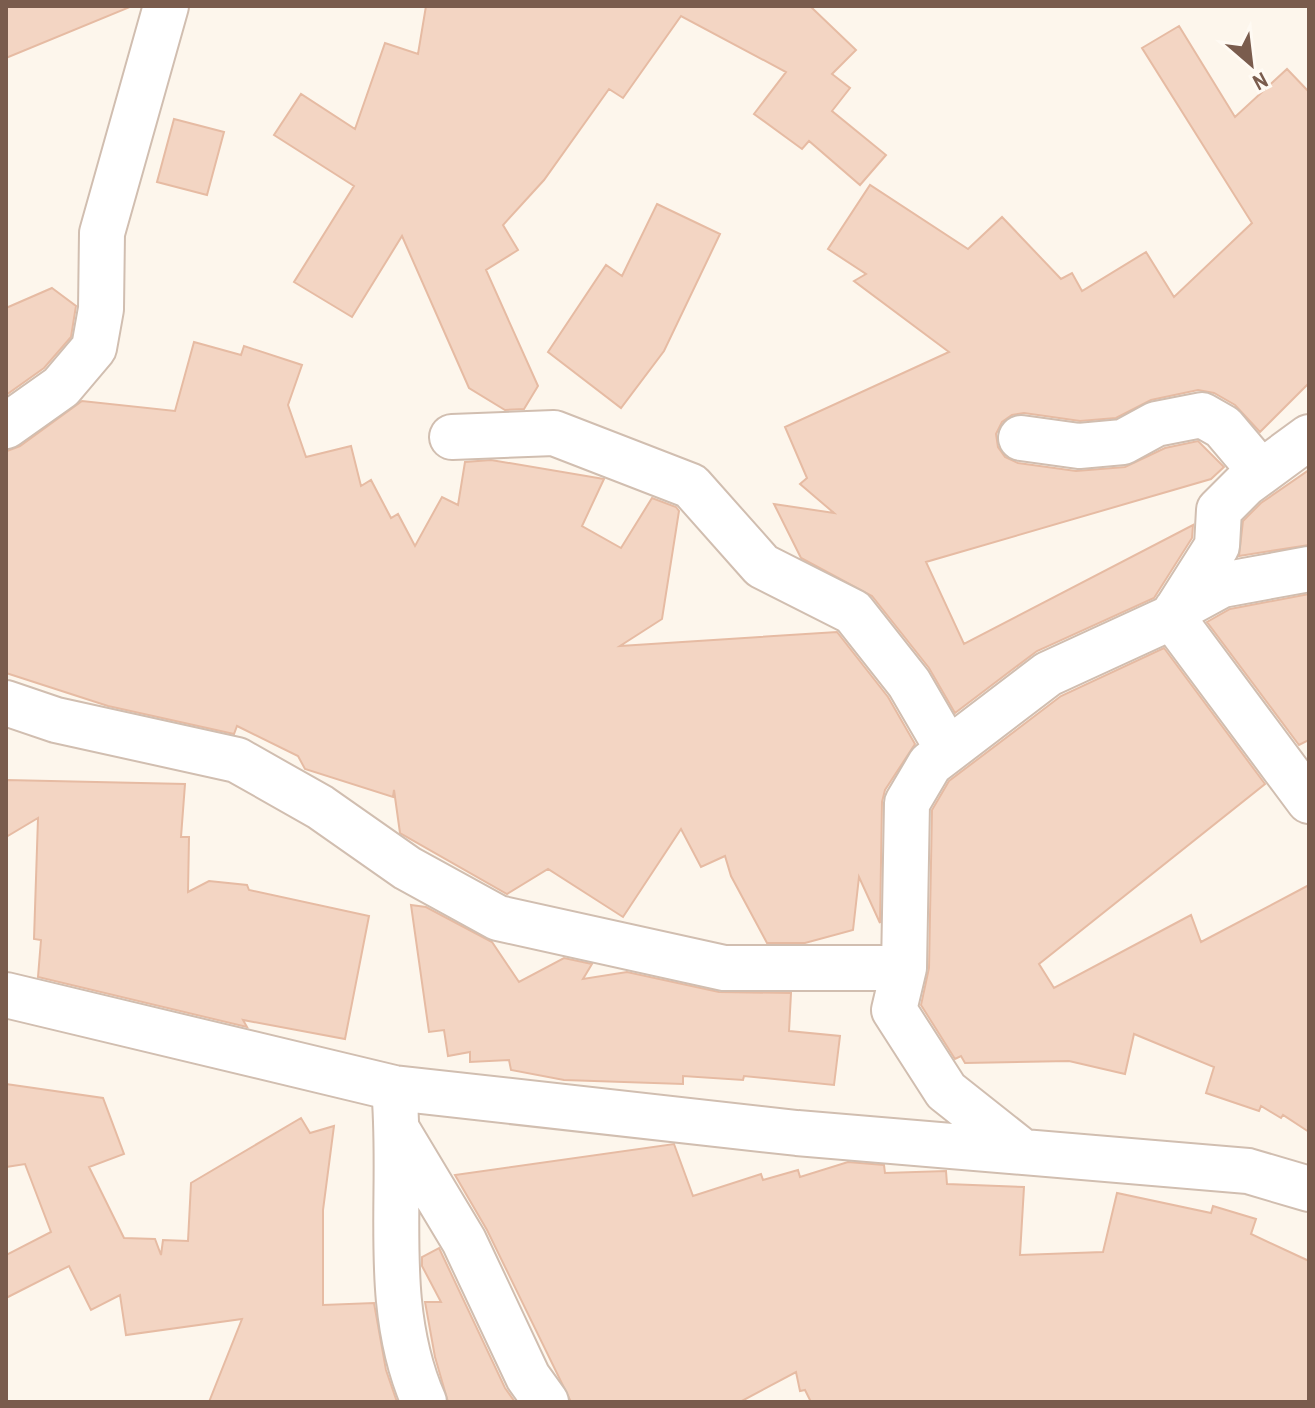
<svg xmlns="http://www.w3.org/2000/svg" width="1315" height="1408" viewBox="0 0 1315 1408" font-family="'Archivo Narrow',sans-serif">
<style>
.building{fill:#f3d5c3;stroke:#e6bba3;stroke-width:2}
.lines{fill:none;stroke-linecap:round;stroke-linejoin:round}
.minor-casing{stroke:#d1beb0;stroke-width:48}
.minor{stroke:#fff;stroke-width:44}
</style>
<rect width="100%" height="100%" fill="#fdf6ec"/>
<!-- building -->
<path class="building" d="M 6,6 L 129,6 L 130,7 L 6,58 Z
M 426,6 L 810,6 L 856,50 L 832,74 L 850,88 L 832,111 L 886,155 L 860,185 L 809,141 L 802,149 L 754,114 L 786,72 L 681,16 L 623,98 L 609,89 L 544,180 L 503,225 L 518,250 L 486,270 L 538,386 L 524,409 L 505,410 L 469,388 L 402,236 L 352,317 L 294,282 L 354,186 L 274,135 L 301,94 L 355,129 L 385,43 L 418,54 Z
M 1179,26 L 1235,117 L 1287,69 L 1309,92 L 1309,383 L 1260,432 L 1235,405 L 1214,393 L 1198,390 L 1151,400 L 1116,418 L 1080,421 L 1024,413 L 1012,415 L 1002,422 L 996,434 L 998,447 L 1005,457 L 1018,463 L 1076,471 L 1125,467 L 1165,448 L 1198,441 L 1224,467 L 1211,479 L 926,562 L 964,644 L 1193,525 L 1192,538 L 1154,598 L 1037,651 L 955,713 L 929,668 L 872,596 L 801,558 L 774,504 L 834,513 L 800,484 L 807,478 L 785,427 L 949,352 L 854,281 L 866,274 L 828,249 L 870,185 L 968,249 L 1002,217 L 1061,279 L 1072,273 L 1082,291 L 1146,252 L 1174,297 L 1252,223 L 1142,48 Z
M 174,119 L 224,132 L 207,195 L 157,182 Z
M 657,204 L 720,234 L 664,351 L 621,408 L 548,352 L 606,265 L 622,276 Z
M 52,288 L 76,306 L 71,337 L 44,368 L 6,395 L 6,308 Z
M 194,342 L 241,355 L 244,346 L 302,365 L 288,405 L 306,457 L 351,446 L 361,486 L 371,480 L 391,518 L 398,514 L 415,546 L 442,497 L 458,505 L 465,462 L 491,460 L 604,479 L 582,526 L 621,548 L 652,498 L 676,507 L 679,511 L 662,619 L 620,646 L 837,632 L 888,697 L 915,744 L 885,790 L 882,802 L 880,923 L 859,877 L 853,930 L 805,943 L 767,943 L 731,876 L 725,856 L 701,867 L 681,829 L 623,917 L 548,869 L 507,894 L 400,833 L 394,790 L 393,797 L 305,769 L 298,756 L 237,726 L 234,734 L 108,706 L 6,673 L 7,451 L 20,446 L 82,401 L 175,411 Z
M 1309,470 L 1309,545 L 1239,556 L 1243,521 L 1261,503 Z
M 1309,594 L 1309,740 L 1299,745 L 1207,622 L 1230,609 Z
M 1164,648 L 1265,784 L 1039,964 L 1054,988 L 1191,915 L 1201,942 L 1309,885 L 1309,1132 L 1283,1115 L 1281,1118 L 1261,1106 L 1259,1111 L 1206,1093 L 1214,1067 L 1134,1034 L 1125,1074 L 1069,1061 L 965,1063 L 961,1056 L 955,1059 L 921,1005 L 929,968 L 932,810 L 949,781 L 1061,696 Z
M 6,780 L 185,784 L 181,837 L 189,837 L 188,892 L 209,881 L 247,885 L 249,890 L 369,916 L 345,1039 L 243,1020 L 247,1027 L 38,977 L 41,940 L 34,939 L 38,818 L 6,837 Z
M 411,905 L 426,907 L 492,942 L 519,982 L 564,958 L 592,964 L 583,979 L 627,972 L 719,992 L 791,993 L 789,1031 L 840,1036 L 834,1085 L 744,1076 L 743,1080 L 683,1076 L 683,1084 L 564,1080 L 511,1070 L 509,1060 L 470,1062 L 470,1052 L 448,1056 L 444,1030 L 429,1032 Z
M 6,1084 L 103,1098 L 124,1154 L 89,1167 L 124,1238 L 155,1239 L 161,1255 L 163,1240 L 188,1241 L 191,1183 L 301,1118 L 310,1133 L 334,1126 L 323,1210 L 323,1305 L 374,1303 L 386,1370 L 397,1402 L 209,1402 L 242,1319 L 126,1335 L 120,1295 L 91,1310 L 69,1266 L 6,1298 L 6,1255 L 51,1232 L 25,1164 L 6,1167 Z
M 674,1144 L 693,1196 L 761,1174 L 763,1180 L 798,1170 L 800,1177 L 848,1162 L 884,1165 L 885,1173 L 946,1171 L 947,1184 L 1024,1187 L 1020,1255 L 1103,1252 L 1117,1193 L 1211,1213 L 1213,1206 L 1256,1219 L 1251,1234 L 1309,1261 L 1309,1402 L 811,1402 L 805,1390 L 800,1391 L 796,1372 L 740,1402 L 571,1402 L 487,1230 L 455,1175 Z
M 439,1248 L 505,1388 L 515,1402 L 448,1402 L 435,1357 L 425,1302 L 441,1302 L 422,1266 L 422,1257 Z"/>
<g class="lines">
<!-- minor casing -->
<g class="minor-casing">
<path id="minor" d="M 6,426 L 61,387 L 94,348 L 101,309 L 102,233 L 166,6
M 452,437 L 554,433 L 691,486 L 762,566 L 853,612 L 909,683 L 948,750
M 1021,438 L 1079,446 L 1123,442 L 1156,424 L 1202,415 L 1223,427 L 1261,472
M 1176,610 L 1222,585 L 1309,569
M 1172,617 L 1309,801
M 6,703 L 56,720 L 237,760 L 320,807 L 407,868 L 498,918 L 724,968 L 904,968
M 6,995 L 394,1088 L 797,1133 L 1248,1171 L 1309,1189
M 394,1088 C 404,1193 380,1303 424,1402
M 398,1131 L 464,1241 L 528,1377 L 546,1402
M 1023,1152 L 946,1091 L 894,1010 L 904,968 L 907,803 L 930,764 L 1048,674 L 1172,617 L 1217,546 L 1219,510 L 1245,484 L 1309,437"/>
</g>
<!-- minor -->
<use href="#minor" class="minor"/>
</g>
<!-- border -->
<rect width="1315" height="1408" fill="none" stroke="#7a5c4d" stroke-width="16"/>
<!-- north arrow -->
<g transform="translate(1251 64) rotate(152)" stroke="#fffaf3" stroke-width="6" paint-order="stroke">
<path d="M0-6L14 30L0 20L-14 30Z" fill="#7a5c4d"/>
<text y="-12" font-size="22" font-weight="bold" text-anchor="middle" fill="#7a5c4d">N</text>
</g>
</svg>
